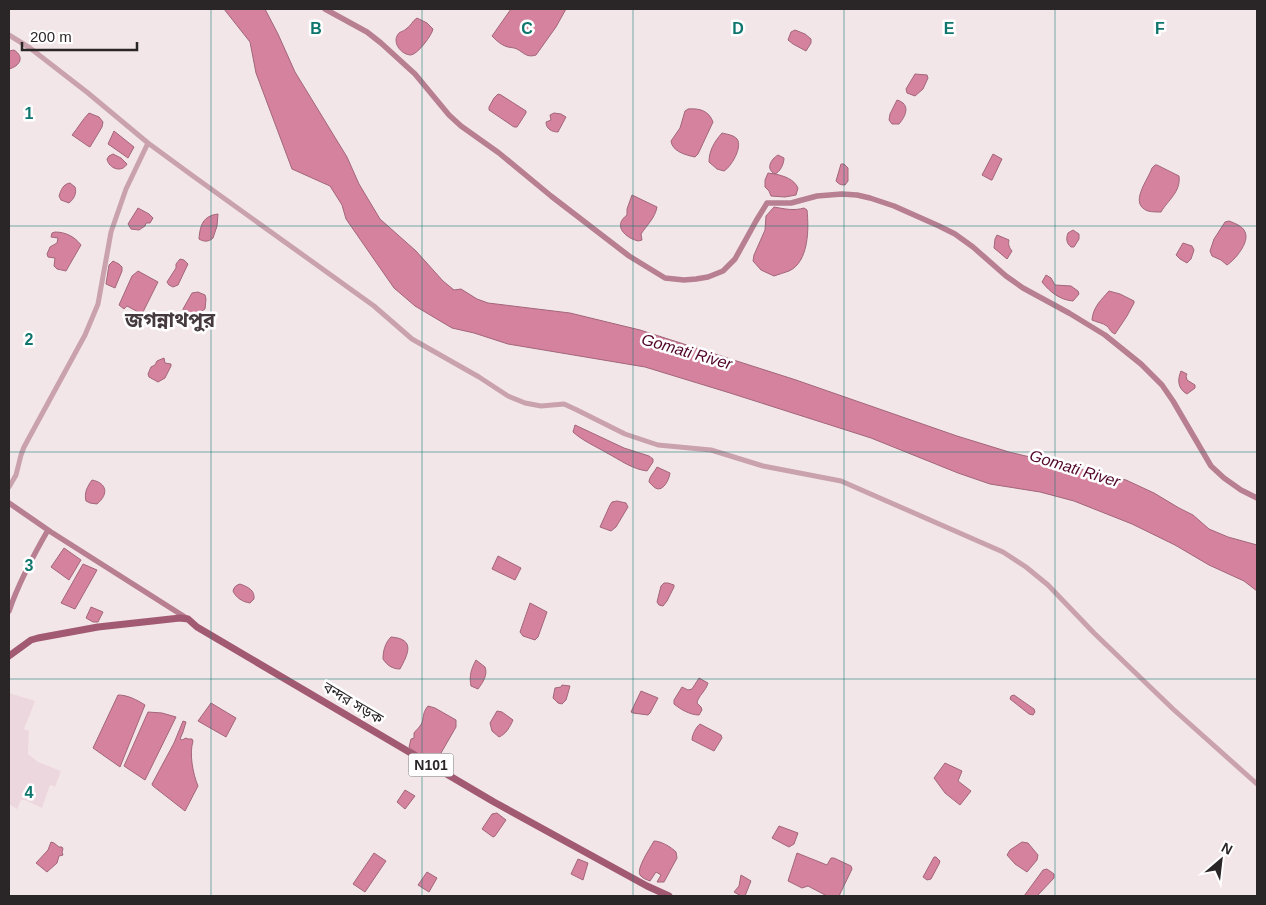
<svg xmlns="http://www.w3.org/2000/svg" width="1266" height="905" viewBox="0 0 1266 905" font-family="Helvetica,'Noto Sans Bengali',sans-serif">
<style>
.built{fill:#edd7de}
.water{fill:#d5829e;stroke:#a2667a}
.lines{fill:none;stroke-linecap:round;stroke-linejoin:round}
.tertiary{stroke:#c9a2ae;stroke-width:5}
.secondary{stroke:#b77f91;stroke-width:5.5}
.trunk{stroke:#a25a73;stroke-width:7}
.grid{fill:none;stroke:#0f766e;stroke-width:1;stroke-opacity:0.55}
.labels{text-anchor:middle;stroke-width:5;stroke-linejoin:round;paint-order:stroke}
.shield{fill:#fff;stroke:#6a6667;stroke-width:1}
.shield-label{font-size:14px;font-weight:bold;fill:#2a2526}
.street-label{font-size:15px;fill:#2a2526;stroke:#fff}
.water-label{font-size:16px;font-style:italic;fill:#52062b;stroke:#fff}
.district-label{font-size:20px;font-weight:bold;fill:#453b3e;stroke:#fff}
.grid-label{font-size:16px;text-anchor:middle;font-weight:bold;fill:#0f766e;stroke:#fff;stroke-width:5;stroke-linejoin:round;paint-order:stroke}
</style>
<rect width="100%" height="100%" fill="#f3e6e9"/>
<!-- built -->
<path class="built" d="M 9,693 L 35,701 L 24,729 L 29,731 L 28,754 L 38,762 L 61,771 L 55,787 L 50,785 L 42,808 L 25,800 L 21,800 L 17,809 L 9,804 Z"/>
<!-- water -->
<path class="water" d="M 224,9 L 265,9 L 278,34 L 295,72 L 347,157 L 359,184 L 380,219 L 416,251 L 443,281 L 454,290 L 461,289 L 477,299 L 488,303 L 570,313 L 640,330 L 796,380 L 957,436 L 1009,452 L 1126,480 L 1154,493 L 1179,508 L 1193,515 L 1209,529 L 1228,537 L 1257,545 L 1257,591 L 1244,581 L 1209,565 L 1175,545 L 1132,524 L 1074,501 L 1040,492 L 990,484 L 958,473 L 871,438 L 730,393 L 645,367 L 508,344 L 474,333 L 452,328 L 415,306 L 394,288 L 346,219 L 342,205 L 330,186 L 292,169 L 256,73 L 250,42 Z
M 511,9 L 566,9 L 556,27 L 536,55 C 527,58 524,53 517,49 C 513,47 509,48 505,46 C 500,44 496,40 492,36 Z
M 417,18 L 427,23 L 433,29 C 432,35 418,54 411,55 C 402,55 393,44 397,36 C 399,31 403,32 406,29 C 411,26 412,21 417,18 Z
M 795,30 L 805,34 L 811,39 L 811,43 L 806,51 L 793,44 L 788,40 L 791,32 Z
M 14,50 C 25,57 20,66 9,69 L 9,51 Z
M 915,74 L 927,75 L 928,78 L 923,89 L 915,96 L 907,93 L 906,89 Z
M 498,94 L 501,95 L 526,111 L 526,113 L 517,127 L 514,127 L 489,110 L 489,107 L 494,98 Z
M 897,100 C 911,104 906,116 899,124 L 892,124 L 889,120 L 890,114 Z
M 688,109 C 700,108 709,111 713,122 L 698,154 L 695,157 C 685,155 672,151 671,141 L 680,128 L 685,111 Z
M 89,113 L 99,117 L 103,122 L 102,127 L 90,147 L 88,146 L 72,135 C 78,128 82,120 89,113 Z
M 554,113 L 561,114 L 566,117 L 558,132 C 552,132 546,129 546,122 L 551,120 L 550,115 Z
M 114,131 L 134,147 L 128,158 L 108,144 Z
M 722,133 C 726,134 734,135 737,139 C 743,147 731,167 724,171 L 717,169 L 709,162 C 709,151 714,142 722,133 Z
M 113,154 L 121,158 L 127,164 C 122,173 109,169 107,159 L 109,156 Z
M 993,154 L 1002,159 L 992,180 L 991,180 L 982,175 Z
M 778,155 L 784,158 C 784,164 780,172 775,174 C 784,176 794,179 798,188 L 796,195 L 785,197 L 771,196 L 769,191 L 765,187 L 765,180 L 768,173 L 775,174 C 765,169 771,159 778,155 Z
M 841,164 L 844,164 L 848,168 L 848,181 L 845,185 C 840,185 839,184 836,181 Z
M 1155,165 L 1157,165 L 1179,176 C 1181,192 1168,200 1161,212 C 1157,212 1152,212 1148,211 C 1128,204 1148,180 1152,168 Z
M 70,183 L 75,187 C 77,193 74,199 69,203 L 61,200 L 59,196 C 61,190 63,184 70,183 Z
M 632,195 L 657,207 C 655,218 647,225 641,234 L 642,240 L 638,241 C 626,238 612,226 627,215 L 627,209 Z
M 774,207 C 785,209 794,211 804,208 L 807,210 C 809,228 809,262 789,271 C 784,273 779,274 774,276 L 761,270 L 753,261 L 754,255 L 765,230 L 766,216 Z
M 138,208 L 149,214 L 153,218 L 150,223 L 146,223 L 145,226 L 139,230 L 131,229 L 128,224 Z
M 218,214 L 217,226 L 213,238 C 209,242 204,242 199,239 C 200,225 203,216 218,214 Z
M 1229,221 C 1234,223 1243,226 1245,232 C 1250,242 1235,260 1227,265 L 1221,260 L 1212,256 L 1210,251 L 1214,239 L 1225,222 Z
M 1073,230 L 1079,234 L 1079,239 L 1074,247 L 1071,247 C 1066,243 1066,238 1068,233 Z
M 55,232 C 66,232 75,237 81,245 L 66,271 L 57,269 L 54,266 L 55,258 L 48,257 L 47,254 L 50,247 L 57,243 L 58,238 L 51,237 L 52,233 Z
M 997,235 L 1009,240 C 1008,245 1009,247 1012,251 L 1007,259 L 994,248 L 995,239 Z
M 1183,243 L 1192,246 L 1194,250 L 1191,259 L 1187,263 L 1180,259 L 1176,255 Z
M 180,259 L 184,260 L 188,264 L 178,285 L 173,287 L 169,285 L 167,282 L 176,268 L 176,264 Z
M 113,261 L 119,264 L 122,267 L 122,271 L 115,288 L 106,284 L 109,265 Z
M 138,271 L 158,282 L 143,312 L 140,313 L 127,306 L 124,309 L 119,305 L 132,276 Z
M 1046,275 L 1051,278 L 1055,285 L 1071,286 L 1078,291 L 1079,294 L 1073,301 C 1060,300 1050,292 1042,282 Z
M 1109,291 L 1120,294 L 1134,301 L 1134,303 L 1127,316 L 1115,334 C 1110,332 1110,329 1107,326 C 1103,323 1096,322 1092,320 C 1093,307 1101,300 1109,291 Z
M 198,292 L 205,295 L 206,299 L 205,309 L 199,313 L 194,325 L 190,324 L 184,319 L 183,309 L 192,293 Z
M 164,358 L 165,363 L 171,364 L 171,366 L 165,378 L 158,382 L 149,377 L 148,374 L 151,367 L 155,365 L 157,361 Z
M 1181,371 L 1187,374 L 1186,376 L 1187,380 L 1195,385 L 1195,388 L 1187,394 C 1178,389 1177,380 1181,371 Z
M 575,425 L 624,448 L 649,456 L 653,459 L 653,462 L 647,471 C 632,469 620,460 607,453 C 595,446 583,441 573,432 Z
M 657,467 L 670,473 C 669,481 661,496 652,485 C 651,484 650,483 649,482 C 649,477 655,471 657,467 Z
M 92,480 C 107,483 109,494 97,504 L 90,503 L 86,501 C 84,493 87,487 92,480 Z
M 617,501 L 626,503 L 628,507 L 616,527 L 611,531 L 600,527 L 610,505 L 612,502 Z
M 64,548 L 81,560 L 69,580 L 51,567 Z
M 498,556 L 521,568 L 515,580 L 492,569 Z
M 83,564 L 97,570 L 75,609 L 61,603 Z
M 664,583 L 668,583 L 674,585 L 674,587 L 667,601 L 663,606 L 659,605 L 657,602 L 661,586 Z
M 240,584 C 248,587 255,590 254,599 L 250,603 C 243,602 236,598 233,591 C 234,587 236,585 240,584 Z
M 530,603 L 547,612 L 538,637 L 535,640 L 523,636 L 520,632 Z
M 91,607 L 103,612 L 98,622 L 93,622 L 86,618 Z
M 391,637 C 416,639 408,654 400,669 C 392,669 387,665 383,659 C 383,651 385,643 391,637 Z
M 476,660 L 485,667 C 488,675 483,682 478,689 L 471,686 C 469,676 471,669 476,660 Z
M 699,678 L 708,683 C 706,691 698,696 697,703 L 701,707 L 702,710 L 699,715 C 690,715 680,709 674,704 L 674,700 L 682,687 L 688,690 L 692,689 Z
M 562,685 L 570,686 L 566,700 L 562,704 L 558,703 L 553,698 L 555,688 L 561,687 Z
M 641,691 L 658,698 L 650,713 L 648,715 L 633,713 L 631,712 Z
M 118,695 C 128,695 137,700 145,705 L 120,767 L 93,748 Z
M 1014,695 L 1034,709 L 1035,712 L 1033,715 L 1029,714 L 1010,699 L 1011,696 Z
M 211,703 L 236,718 L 226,737 L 198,721 Z
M 428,706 L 435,708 L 456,720 L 456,727 L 437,760 C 428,761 416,753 409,747 L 411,739 L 414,738 L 414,733 C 416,730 418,729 420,726 C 425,720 421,714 428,706 Z
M 497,711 L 502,712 L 513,720 C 510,727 506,734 499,737 L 492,731 L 490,723 Z
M 148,712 L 162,713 L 176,717 L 145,780 L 124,766 Z
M 183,721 L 186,722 L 183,732 L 180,739 L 182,740 L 186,738 L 188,739 L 192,739 L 193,741 C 189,754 193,774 198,786 L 185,811 L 153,786 L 152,784 L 174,743 Z
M 700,724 L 721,735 L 722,738 L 714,751 L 692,740 C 692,735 696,727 700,724 Z
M 945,763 L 962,771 L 958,781 L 971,791 L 960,805 L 945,793 L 934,778 Z
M 405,790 L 415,796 L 405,809 L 397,802 Z
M 497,813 L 506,820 L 495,836 L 493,837 L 482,829 L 492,814 Z
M 779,826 L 798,833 L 794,844 L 789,847 L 787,846 L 772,838 Z
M 654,841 C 661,841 671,847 676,852 L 677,858 L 664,882 L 657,882 L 661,875 L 656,872 L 650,881 C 647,880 642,878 640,875 C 636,869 650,848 654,841 Z
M 51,842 L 54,843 L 59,847 L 62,847 L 63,849 L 62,852 L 63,855 L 59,856 L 57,863 L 47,872 L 36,863 L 48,850 Z
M 1022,842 L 1028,843 L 1038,855 L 1037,860 L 1027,872 L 1015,864 L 1007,855 L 1010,850 Z
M 374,853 L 386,861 L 365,892 L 353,884 Z
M 797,853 L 827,865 L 831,858 L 834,858 L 851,866 L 852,869 L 839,896 L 827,896 L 808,886 L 802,888 L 788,881 Z
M 934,857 L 936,857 L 940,861 L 939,864 L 931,879 L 927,880 L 923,877 Z
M 578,859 L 588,863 L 583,880 L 571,874 Z
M 1047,869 L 1054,874 L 1054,878 L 1037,896 L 1024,896 L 1043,870 Z
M 427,872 L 437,878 L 429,892 L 418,885 Z
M 741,875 L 751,881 L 745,896 L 741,896 L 734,892 L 739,886 Z"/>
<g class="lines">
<!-- tertiary -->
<path class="tertiary" d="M 9,35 L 30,48 L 88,93 L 148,143 L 126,189 L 111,232 L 98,304 L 85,335 L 24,447 L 21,455 L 16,475 L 9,487
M 148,143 L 193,176 L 374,306 L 412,339 L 479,377 L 508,396 L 525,403 L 541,406 L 564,404 L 577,410 L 625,434 L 658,445 L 711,450 L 763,466 L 841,481 L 1003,552 L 1026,567 L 1048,585 L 1094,633 L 1173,709 L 1257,784"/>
<!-- secondary -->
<path class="secondary" d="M 325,9 L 367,32 L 381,43 L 415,74 L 449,115 L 461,126 L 499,153 L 551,196 L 629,256 L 665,278 L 684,280 L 696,279 L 708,277 L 723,271 L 735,259 L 756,221 L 767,203 L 791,203 L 817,196 L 842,194 L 857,195 L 870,198 L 894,206 L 939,226 L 955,234 L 973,247 L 1006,276 L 1023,288 L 1069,313 L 1105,335 L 1141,364 L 1162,385 L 1173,401 L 1211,466 L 1224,478 L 1241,490 L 1257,498
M 9,503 L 51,532 L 188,619
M 9,611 C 19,582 33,556 48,530"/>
<!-- trunk -->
<path class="trunk" d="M 9,656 L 31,640 L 38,638 L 98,627 L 180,618 L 188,619 L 197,627 L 494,802 L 647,886 L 669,896"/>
</g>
<!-- grid -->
<path class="grid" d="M 211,9 L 211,896M 422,9 L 422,896M 633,9 L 633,896M 844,9 L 844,896M 1055,9 L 1055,896M 9,226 L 1257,226M 9,452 L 1257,452M 9,679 L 1257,679"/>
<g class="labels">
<!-- shield labels -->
<rect class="shield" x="408.5" y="753.5" width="45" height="23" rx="4"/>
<g class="shield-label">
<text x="431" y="770">N101</text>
</g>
<!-- street labels -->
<g class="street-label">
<text transform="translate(353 703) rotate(31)" y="5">বন্দর সড়ক</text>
</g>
<!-- water labels -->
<g class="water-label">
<text transform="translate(687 351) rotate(16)" y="6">Gomati River</text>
<text transform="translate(1075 468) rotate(17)" y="6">Gomati River</text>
</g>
<!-- district labels -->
<g class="district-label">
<text x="170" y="327">জগন্নাথপুর</text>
</g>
</g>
<g class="grid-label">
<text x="316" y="34">B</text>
<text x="527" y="34">C</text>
<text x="738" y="34">D</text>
<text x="949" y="34">E</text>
<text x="1160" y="34">F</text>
<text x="29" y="119">1</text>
<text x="29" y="345">2</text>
<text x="29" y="571">3</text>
<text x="29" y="798">4</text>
</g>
<!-- border -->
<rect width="1266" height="905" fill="none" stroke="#2a2526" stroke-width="20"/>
<!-- north arrow -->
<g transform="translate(1221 860) rotate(28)" stroke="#ffffff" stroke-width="4" paint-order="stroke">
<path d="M0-4L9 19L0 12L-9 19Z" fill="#2a2526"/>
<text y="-8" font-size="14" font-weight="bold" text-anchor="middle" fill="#2a2526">N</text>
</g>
<!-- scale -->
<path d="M22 42v8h115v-8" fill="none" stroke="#2a2526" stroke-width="2.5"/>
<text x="30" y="42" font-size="15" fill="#2a2526" stroke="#ffffff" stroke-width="4" paint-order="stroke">200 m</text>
</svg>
